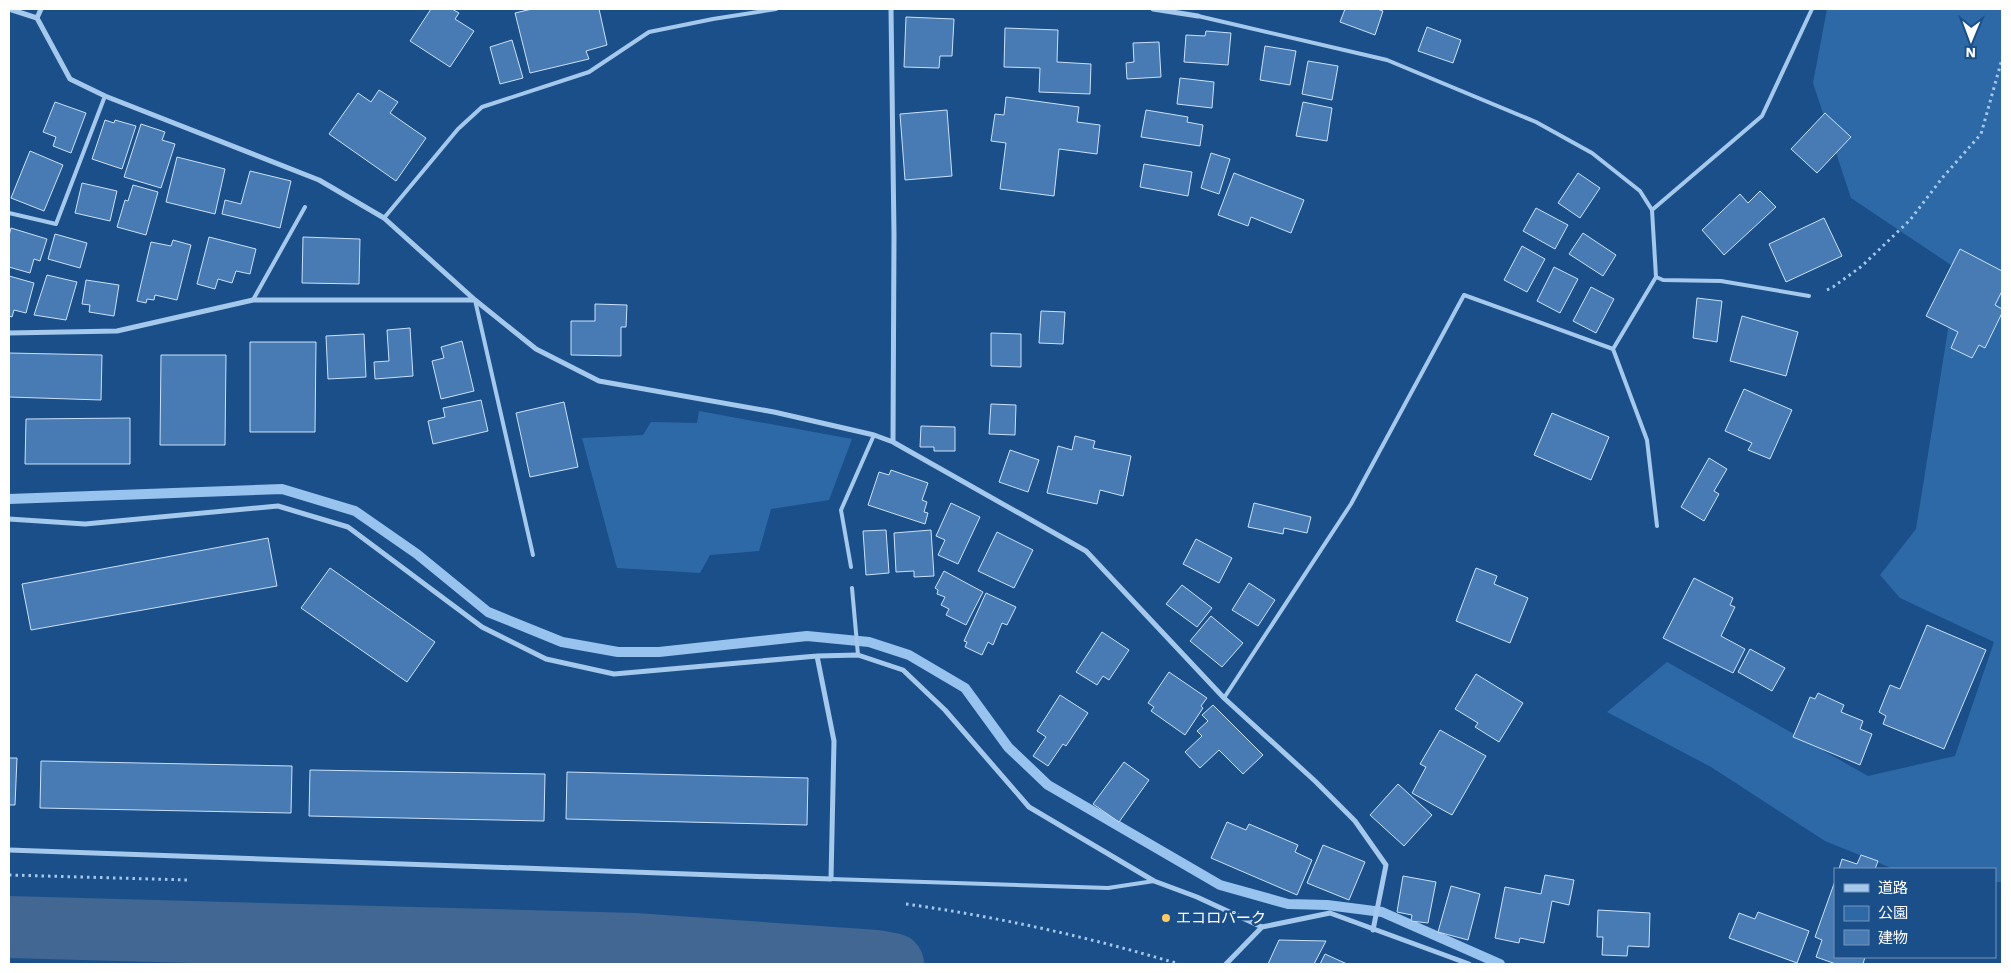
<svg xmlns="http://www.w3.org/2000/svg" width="2011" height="973" viewBox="0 0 2011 973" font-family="'Work Sans','Noto Sans JP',sans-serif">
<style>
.green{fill:#2e69a7}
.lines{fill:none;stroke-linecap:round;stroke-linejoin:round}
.stream{stroke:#98c3ef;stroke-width:10}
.river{stroke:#416792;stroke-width:62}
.building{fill:#487bb4;stroke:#cae1f9}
.path{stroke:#a5c8ed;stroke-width:3;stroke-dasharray:2.5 4;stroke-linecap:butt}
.service{stroke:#a5c8ed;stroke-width:4}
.minor{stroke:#a5c8ed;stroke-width:5}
.poi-dot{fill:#fecb61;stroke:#1b4f89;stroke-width:2}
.labels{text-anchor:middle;stroke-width:5;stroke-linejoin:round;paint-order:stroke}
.poi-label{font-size:15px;fill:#fff;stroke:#1b4f89;text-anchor:start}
</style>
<rect width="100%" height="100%" fill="#1b4f89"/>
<!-- green -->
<path class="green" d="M 1827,9 L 2002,9 L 2002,882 L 1995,882 L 1995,869 L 1894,869 L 1825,841 L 1711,767 L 1607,712 L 1667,662 L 1868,776 L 1955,756 L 1994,642 L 1900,598 L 1880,575 L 1916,529 L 1951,311 L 1951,265 L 1851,198 L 1813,83 Z
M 699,411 L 852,439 L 829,500 L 771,509 L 759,551 L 710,555 L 700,573 L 617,568 L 582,438 L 643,435 L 651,422 L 697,423 Z"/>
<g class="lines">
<!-- stream -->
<path class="stream" d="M 9,499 L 282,489 L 355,511 L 417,554 L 488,612 L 562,642 L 618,652 L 659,652 L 807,636 L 869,642 L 909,655 L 965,688 L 1008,747 L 1048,785 L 1220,885 L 1288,904 L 1327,905 L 1382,912 L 1500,964"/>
<!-- river -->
<path class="river" d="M 9,927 L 634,944 L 876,961 L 893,964"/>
</g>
<!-- building -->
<path class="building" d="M 431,9 L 452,9 L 459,13 L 455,19 L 474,31 L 450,67 L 410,41 Z
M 532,9 L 599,9 L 607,45 L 586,51 L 589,59 L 530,73 L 515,13 Z
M 1345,9 L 1377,9 L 1383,11 L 1375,35 L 1340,22 Z
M 906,17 L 954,19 L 952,56 L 940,56 L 939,68 L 904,67 Z
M 1427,27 L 1461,40 L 1453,63 L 1418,51 Z
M 1005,28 L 1058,30 L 1057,62 L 1091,64 L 1090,94 L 1039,92 L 1040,68 L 1004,67 Z
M 1206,31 L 1231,33 L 1228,65 L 1184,62 L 1186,35 L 1205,36 Z
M 512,40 L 523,78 L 500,84 L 490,47 Z
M 1159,42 L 1161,77 L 1127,79 L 1126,63 L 1134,62 L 1133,43 Z
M 1265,46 L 1296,51 L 1290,85 L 1260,80 Z
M 1308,61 L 1338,66 L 1332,100 L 1302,94 Z
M 1180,78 L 1214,82 L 1212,108 L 1177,104 Z
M 379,90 L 398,102 L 390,113 L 426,138 L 396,181 L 329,134 L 358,93 L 371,102 Z
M 1006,97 L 1079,107 L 1077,122 L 1100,125 L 1097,154 L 1059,149 L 1054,196 L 1000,189 L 1006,143 L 991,141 L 995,114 L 1004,115 Z
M 55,102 L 86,113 L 71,153 L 53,146 L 56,137 L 43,132 Z
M 1303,102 L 1332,108 L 1327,141 L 1296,136 Z
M 947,110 L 952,176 L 905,180 L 900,114 Z
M 1146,110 L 1188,117 L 1187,122 L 1203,125 L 1200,146 L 1141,137 Z
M 1825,113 L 1851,137 L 1817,173 L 1791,149 Z
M 105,120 L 114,123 L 115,120 L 136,126 L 122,169 L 92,159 Z
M 141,124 L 165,132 L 162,140 L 175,144 L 161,188 L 124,177 Z
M 30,151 L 63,165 L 44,211 L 11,198 Z
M 1211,153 L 1230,159 L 1219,194 L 1201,188 Z
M 177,157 L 225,169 L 215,214 L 166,202 Z
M 1144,164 L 1192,172 L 1188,196 L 1140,187 Z
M 250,171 L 291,181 L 280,228 L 222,214 L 225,200 L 241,204 Z
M 1234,173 L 1304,200 L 1291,233 L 1251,217 L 1248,226 L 1218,215 Z
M 1578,173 L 1600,188 L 1580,218 L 1558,203 Z
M 82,183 L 117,191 L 110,221 L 75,213 Z
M 133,185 L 158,192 L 146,235 L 117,227 L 125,200 L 128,201 Z
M 1760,191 L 1776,207 L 1724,255 L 1702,230 L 1740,194 L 1748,203 Z
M 1536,208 L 1568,225 L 1555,249 L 1523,231 Z
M 1824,218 L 1842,256 L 1786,282 L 1769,244 Z
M 11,228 L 47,239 L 40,261 L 34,259 L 30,273 L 9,267 L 9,236 Z
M 1583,233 L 1616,255 L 1603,276 L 1569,254 Z
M 55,234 L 87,243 L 80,268 L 48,259 Z
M 209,237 L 256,249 L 250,274 L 236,271 L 232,283 L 218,279 L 215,289 L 197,284 Z
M 303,237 L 360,239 L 359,284 L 302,283 Z
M 173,240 L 191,245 L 177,300 L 155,295 L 154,300 L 147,299 L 146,303 L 137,301 L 151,242 L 171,246 Z
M 1522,246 L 1545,259 L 1527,292 L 1504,280 Z
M 1960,249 L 2002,271 L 2002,291 L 1995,305 L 2002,309 L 2002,313 L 1985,348 L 1979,345 L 1972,358 L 1951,348 L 1958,332 L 1926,316 Z
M 1554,267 L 1578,279 L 1560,313 L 1537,301 Z
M 47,275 L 77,282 L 66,320 L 34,315 Z
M 9,276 L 34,283 L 26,313 L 14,310 L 12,317 L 9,316 Z
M 86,280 L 119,285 L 114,316 L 89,312 L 90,305 L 82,304 Z
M 1591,287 L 1614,299 L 1596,333 L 1573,321 Z
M 1697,298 L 1722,301 L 1717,342 L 1693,338 Z
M 595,304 L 627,305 L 626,327 L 621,327 L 621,356 L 571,355 L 571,321 L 595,321 Z
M 1041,311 L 1065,312 L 1063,344 L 1039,343 Z
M 1742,316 L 1798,332 L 1786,376 L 1730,361 Z
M 410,328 L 413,376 L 375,379 L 374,362 L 389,361 L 387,330 Z
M 991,333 L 1021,334 L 1021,367 L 991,366 Z
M 364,334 L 366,377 L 328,379 L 326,336 Z
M 462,341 L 474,391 L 441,399 L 432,361 L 444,358 L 441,347 Z
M 250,342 L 316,342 L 315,432 L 250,432 Z
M 9,353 L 102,355 L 101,400 L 9,397 Z
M 161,355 L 226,355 L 225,445 L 160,445 Z
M 1744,389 L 1792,410 L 1770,459 L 1748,450 L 1752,443 L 1725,431 Z
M 481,400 L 488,431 L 433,444 L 428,421 L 445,417 L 443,408 Z
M 564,402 L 578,467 L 530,477 L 516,413 Z
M 991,404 L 1016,405 L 1015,435 L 989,434 Z
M 1552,413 L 1609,437 L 1591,480 L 1534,455 Z
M 130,418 L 130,464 L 25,464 L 26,419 Z
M 921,426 L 955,427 L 955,451 L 934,451 L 934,447 L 920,447 Z
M 1075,436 L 1095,441 L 1093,448 L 1131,456 L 1123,496 L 1100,490 L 1097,504 L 1047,493 L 1058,446 L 1072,450 Z
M 1010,450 L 1039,460 L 1028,492 L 999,482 Z
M 1709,458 L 1727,469 L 1714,491 L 1719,494 L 1704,521 L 1681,507 Z
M 891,470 L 928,483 L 922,500 L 927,502 L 924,512 L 928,513 L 925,524 L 868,505 L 879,472 L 889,475 Z
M 951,503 L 980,517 L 958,564 L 938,555 L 945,540 L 936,536 Z
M 1254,503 L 1311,517 L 1307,533 L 1284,528 L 1283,534 L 1248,527 Z
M 886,530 L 889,573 L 866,575 L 863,531 Z
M 931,530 L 934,576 L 914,577 L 914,571 L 896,572 L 894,533 Z
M 997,532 L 1033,550 L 1014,588 L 978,571 Z
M 268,538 L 277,586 L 31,630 L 22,584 Z
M 1196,539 L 1232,558 L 1219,583 L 1183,564 Z
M 330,568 L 435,642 L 407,682 L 301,608 Z
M 1476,568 L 1497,576 L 1494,584 L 1528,598 L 1510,643 L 1456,621 Z
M 944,571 L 983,592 L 966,625 L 946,615 L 949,609 L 941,605 L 945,597 L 937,594 L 938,590 L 935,588 Z
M 1694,578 L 1733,598 L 1730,605 L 1735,607 L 1721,636 L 1745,649 L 1733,673 L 1663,638 Z
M 1249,583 L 1275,600 L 1258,626 L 1232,610 Z
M 1182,585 L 1212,608 L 1197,627 L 1166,604 Z
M 986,593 L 1016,607 L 1007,625 L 1002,623 L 993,645 L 988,642 L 982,655 L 965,647 L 967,642 L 964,641 Z
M 1211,616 L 1243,643 L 1222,667 L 1190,641 Z
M 1927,625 L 1986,650 L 1944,749 L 1883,724 L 1886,716 L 1879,712 L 1890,685 L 1900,689 Z
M 1102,632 L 1129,650 L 1109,680 L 1103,676 L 1097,685 L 1076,672 Z
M 1750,649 L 1785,668 L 1772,691 L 1738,672 Z
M 1169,672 L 1207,698 L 1201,706 L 1203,708 L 1185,735 L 1151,711 L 1154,707 L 1148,703 Z
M 1476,674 L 1523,703 L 1499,742 L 1475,727 L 1478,723 L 1455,709 Z
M 1818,693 L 1844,705 L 1841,712 L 1863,721 L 1860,729 L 1872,734 L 1860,765 L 1793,737 L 1810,697 L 1815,699 Z
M 1060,695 L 1088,713 L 1066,746 L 1063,744 L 1048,766 L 1033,756 L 1046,737 L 1037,731 Z
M 1213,705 L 1263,755 L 1243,774 L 1219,750 L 1200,768 L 1185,752 L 1202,736 L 1197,731 L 1208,721 L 1202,715 Z
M 1440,730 L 1486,756 L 1452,815 L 1412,793 L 1426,767 L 1420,764 Z
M 9,758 L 17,758 L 15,805 L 9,805 Z
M 41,761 L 292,766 L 291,813 L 40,808 Z
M 1124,762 L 1149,780 L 1119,822 L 1093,804 Z
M 310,770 L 545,774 L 544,821 L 309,816 Z
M 567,772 L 808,778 L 807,825 L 566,819 Z
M 1398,784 L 1432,815 L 1404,846 L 1370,815 Z
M 1227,822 L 1246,830 L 1249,824 L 1298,845 L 1295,852 L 1312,860 L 1297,895 L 1211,858 Z
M 1323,845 L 1365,862 L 1349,900 L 1307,883 Z
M 1861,855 L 1878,861 L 1875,869 L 1876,869 L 1839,869 L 1842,859 L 1857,864 Z
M 1545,875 L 1574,880 L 1569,905 L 1552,901 L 1544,943 L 1520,938 L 1519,943 L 1495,938 L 1505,887 L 1541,894 Z
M 1403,876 L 1436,882 L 1428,923 L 1411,921 L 1412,915 L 1397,912 Z
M 1835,881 L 1835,957 L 1865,957 L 1863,964 L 1836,964 L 1816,957 L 1822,940 L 1815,937 Z
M 1451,886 L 1480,894 L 1468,940 L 1438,932 Z
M 1598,910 L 1650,913 L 1649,947 L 1628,946 L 1627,956 L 1602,955 L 1603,937 L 1597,937 Z
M 1758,912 L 1809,931 L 1797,963 L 1729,938 L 1739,913 L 1755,919 Z
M 1279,940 L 1326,941 L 1314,964 L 1268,964 Z
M 1325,954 L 1347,964 L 1320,964 Z"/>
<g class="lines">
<!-- path -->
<path class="path" d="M 1827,290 L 1833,287 L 1862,266 L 1910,220 L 1943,177 L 1981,134 L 2002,59
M 9,875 L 188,880
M 906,904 C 999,917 1089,937 1179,964"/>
<!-- service -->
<path class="service" d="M 1198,16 L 1387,60 L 1536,122 L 1592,153 L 1640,191 L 1652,210
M 9,213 L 56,224 L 105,96
M 384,218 L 458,129 L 482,107 L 589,72 L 649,32 L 713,19 L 776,9
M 1656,277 L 1652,210 L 1762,116 L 1812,9
M 253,300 L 305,207
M 475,300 L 533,555
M 1613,349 L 1647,440 L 1657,526
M 851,567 L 841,510 L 874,435
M 852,588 L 858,655
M 1224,698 L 1351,504 L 1464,295 L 1613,349 L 1656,277 L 1663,280 L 1721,281 L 1809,296
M 831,879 L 1108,888 L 1154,881"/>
<!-- minor -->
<path class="minor" d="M 9,9 L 37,18 L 70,79 L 105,96 L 319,180 L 384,218 L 475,300 L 536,349 L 599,381 L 774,412 L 874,435 L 893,442 L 1086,551 L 1224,698 L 1315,781 L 1355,821 L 1386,865 L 1373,930
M 891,9 L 894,235 L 893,442
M 1153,9 L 1198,16
M 37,18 L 41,9
M 9,333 L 117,331 L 253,300 L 474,300
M 9,519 L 85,524 L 278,506 L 348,527 L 482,627 L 546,659 L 614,674 L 817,656 L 858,655 L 903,670 L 945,710 L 1029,807 L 1154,881 L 1197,897 L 1262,927
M 9,850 L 831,879 L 834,741 L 817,656
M 1226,964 L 1262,927 L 1330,913 L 1469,964"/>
</g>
<!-- markers -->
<circle class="poi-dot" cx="1166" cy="918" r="5"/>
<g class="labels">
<!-- poi labels -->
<g class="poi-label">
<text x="1176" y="923">エコロパーク</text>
</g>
</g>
<!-- border -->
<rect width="2011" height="973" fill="none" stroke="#ffffff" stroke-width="20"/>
<!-- legend -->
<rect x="1834" y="868" width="162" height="90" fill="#1b4f89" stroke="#7695b8"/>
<rect x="1844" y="884" width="25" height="8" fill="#a5c8ed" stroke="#7695b8"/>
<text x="1878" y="893" font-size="15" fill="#ffffff">道路</text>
<rect x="1844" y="906" width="25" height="15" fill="#2e69a7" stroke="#7695b8"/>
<text x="1878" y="918" font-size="15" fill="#ffffff">公園</text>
<rect x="1844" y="930" width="25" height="15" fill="#487bb4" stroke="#7695b8"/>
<text x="1878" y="943" font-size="15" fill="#ffffff">建物</text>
<!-- north arrow -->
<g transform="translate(1971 40) rotate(181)" stroke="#1b4f89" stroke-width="4" paint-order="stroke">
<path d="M0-4L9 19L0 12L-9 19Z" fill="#ffffff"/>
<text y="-8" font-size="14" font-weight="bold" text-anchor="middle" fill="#ffffff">N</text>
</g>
</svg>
